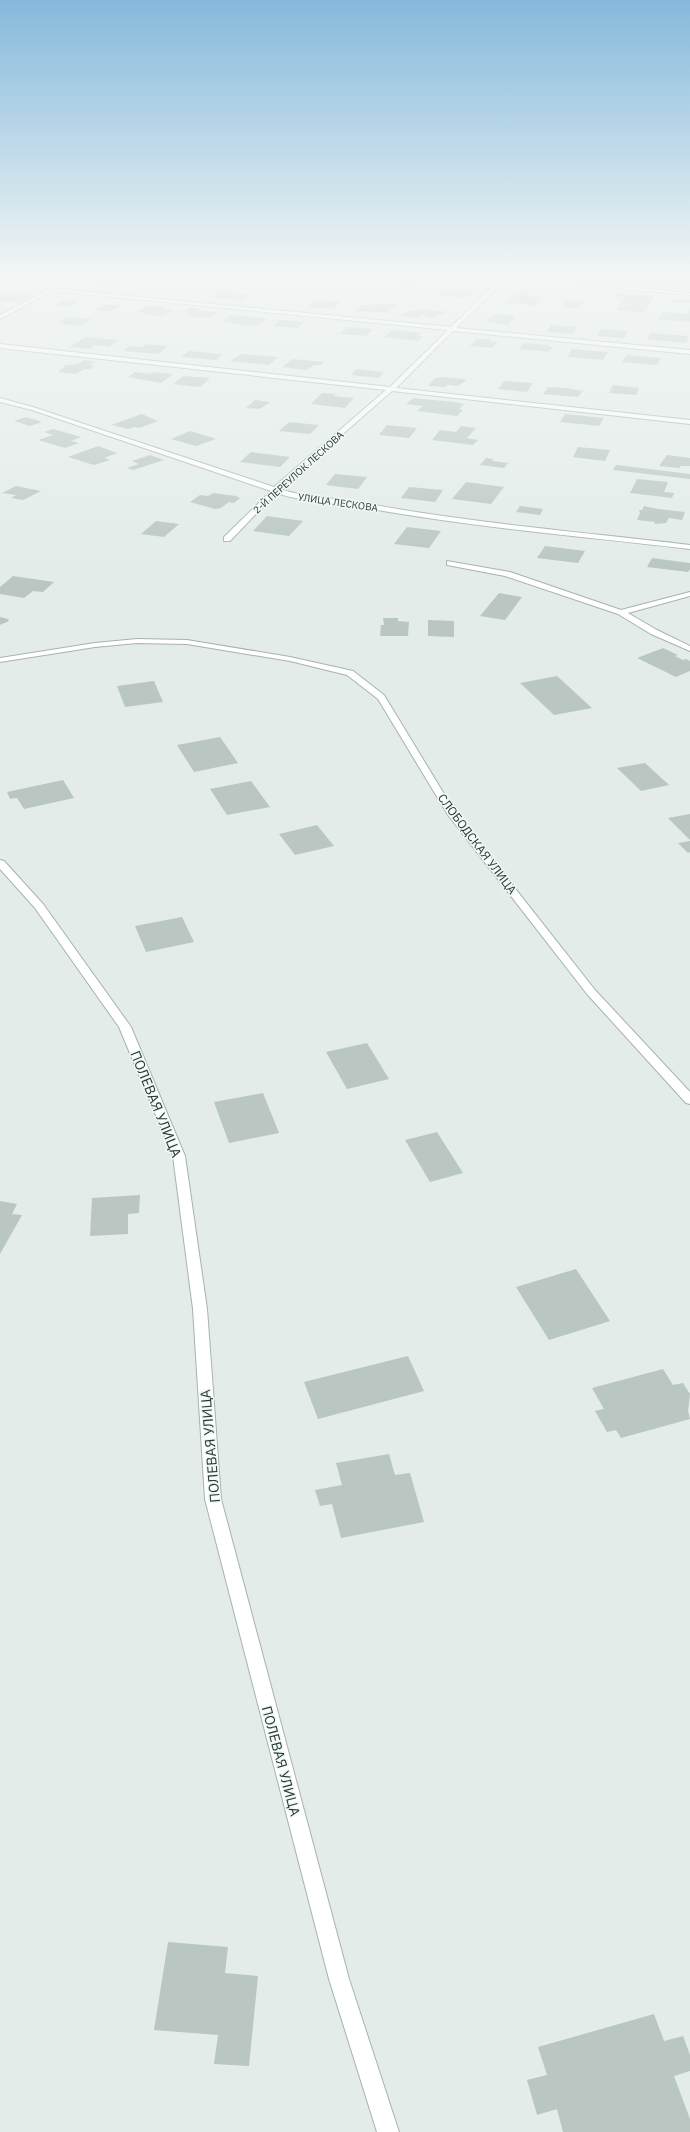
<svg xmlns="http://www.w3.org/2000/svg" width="690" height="2132" viewBox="0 0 690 2132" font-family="'IBM Plex Sans',sans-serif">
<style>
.green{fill:#bedbc6}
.building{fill:#b9c6c1}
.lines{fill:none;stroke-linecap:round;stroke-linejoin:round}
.minor-casing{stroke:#a6b3af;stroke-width:2}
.minor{fill:#fff;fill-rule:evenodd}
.labels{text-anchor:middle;stroke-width:3;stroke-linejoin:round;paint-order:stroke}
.far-street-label{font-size:10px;fill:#253b36;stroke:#f3f8f6}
.street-label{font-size:12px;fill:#253b36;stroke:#f3f8f6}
.near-street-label{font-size:14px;fill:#253b36;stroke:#f3f8f6}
</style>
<rect width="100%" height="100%" fill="#e3ece8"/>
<!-- green -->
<path class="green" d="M 510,273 L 645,273 L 690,277 L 690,290 Z"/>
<!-- building -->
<path class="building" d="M 28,273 L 46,273 L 62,274 L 50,280 L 19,277 Z
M 342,273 L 346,273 L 366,274 L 360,280 L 336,279 Z
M 404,275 L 423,277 L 412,283 L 396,281 Z
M 103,277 L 121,279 L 112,284 L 93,282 Z
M 444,290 L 472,292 L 467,298 L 439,295 Z
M 221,291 L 250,295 L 241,300 L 212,297 Z
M 5,292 L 32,295 L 18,303 L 0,302 L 0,294 Z
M 516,292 L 531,293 L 529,296 L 543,297 L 537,306 L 507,303 Z
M 617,293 L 654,296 L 645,313 L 616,310 L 623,297 L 615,297 Z
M 566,299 L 585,301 L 580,308 L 561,307 Z
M 674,299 L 690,300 L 690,303 L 673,302 Z
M 64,300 L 79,302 L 69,307 L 54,305 Z
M 315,300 L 340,302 L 333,309 L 308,307 Z
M 105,304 L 121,306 L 111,311 L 95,310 Z
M 388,304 L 397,305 L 387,313 L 355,311 L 361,305 Z
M 147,306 L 166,306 L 164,308 L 166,308 L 165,309 L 174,310 L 164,316 L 145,315 L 143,314 L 145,313 L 136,312 Z
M 690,307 L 690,322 L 658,319 L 663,312 L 688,314 Z
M 189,308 L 200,309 L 198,311 L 218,312 L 211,318 L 185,316 L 189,313 L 183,312 Z
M 416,309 L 443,311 L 445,313 L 431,318 L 421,315 L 418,318 L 401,316 L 408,311 L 412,311 Z
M 503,314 L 515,317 L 507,325 L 486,321 L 494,315 Z
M 230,315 L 267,318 L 259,325 L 252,326 L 222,322 Z
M 67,317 L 92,319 L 81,326 L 61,324 L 64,323 L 58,322 Z
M 280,320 L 304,322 L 297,328 L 273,326 Z
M 551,325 L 578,327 L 573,334 L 547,332 Z
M 347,327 L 373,329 L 366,336 L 340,334 Z
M 601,329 L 628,331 L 624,338 L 597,336 Z
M 393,330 L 421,333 L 417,336 L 423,336 L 418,341 L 384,337 Z
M 650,333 L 689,336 L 686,343 L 647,339 Z
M 85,337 L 118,340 L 109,347 L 95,345 L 90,349 L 70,347 Z
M 476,339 L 491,339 L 489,341 L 498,342 L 492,348 L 470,346 Z
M 524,343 L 550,345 L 549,347 L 553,347 L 549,352 L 518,349 Z
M 146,344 L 168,346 L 158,354 L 123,351 L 130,346 L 143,347 Z
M 572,349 L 608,352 L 603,360 L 567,357 Z
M 189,351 L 223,354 L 216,360 L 181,357 Z
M 241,354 L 278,357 L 269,365 L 230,361 Z
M 627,355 L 661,358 L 657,365 L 622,362 Z
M 292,359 L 324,362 L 321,365 L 314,365 L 307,370 L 282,367 Z
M 85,360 L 95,362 L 89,365 L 95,366 L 90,369 L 84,369 L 76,374 L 58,372 L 66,365 L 78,364 Z
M 356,369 L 384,372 L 379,378 L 351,375 Z
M 135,372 L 150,374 L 153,372 L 173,374 L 161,383 L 128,377 Z
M 183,376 L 210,378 L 200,387 L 173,384 Z
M 442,377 L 464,379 L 466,381 L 457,386 L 448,385 L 445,387 L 428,386 L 435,378 Z
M 504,381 L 533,383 L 527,392 L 498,389 Z
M 613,385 L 639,388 L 636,395 L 609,393 Z
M 548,387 L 566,388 L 583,391 L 578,397 L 543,394 Z
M 322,393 L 336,394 L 334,396 L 354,398 L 345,408 L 311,404 Z
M 413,398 L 454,402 L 464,404 L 459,409 L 463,410 L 457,416 L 417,411 L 423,406 L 406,404 Z
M 255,400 L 270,402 L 260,409 L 246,408 Z
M 142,414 L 158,421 L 139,428 L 134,427 L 128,429 L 111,425 Z
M 565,414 L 604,418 L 599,426 L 560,422 Z
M 26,417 L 42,422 L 30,426 L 14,421 Z
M 289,422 L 319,425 L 310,434 L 279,431 Z
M 387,425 L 417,428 L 409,438 L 379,435 Z
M 461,426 L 476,428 L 467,438 L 478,440 L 473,445 L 432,440 L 440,430 L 456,432 Z
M 53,429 L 81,437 L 71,441 L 79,443 L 65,448 L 38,440 L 53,435 L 44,432 Z
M 190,431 L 216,439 L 196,446 L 171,439 Z
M 98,446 L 117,453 L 104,458 L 110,460 L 94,465 L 68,457 Z
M 578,447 L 610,450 L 605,461 L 573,457 Z
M 251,452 L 290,457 L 280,467 L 240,462 Z
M 150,455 L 164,460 L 133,470 L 127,468 L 139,464 L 132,461 Z
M 667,455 L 690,458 L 690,466 L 680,466 L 680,468 L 659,466 Z
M 486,458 L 493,459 L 492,461 L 508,463 L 504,468 L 480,465 Z
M 616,465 L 690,474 L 690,479 L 613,470 Z
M 335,474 L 367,477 L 358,489 L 326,485 Z
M 637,479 L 668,482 L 664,492 L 674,493 L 672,498 L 630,493 Z
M 466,482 L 504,487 L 491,504 L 452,499 Z
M 16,486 L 41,491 L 23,500 L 11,498 L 16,495 L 2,493 Z
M 409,487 L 443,490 L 435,502 L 401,498 Z
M 213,493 L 236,496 L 240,498 L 234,503 L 229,502 L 221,508 L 215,509 L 190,502 L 200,495 L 208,496 Z
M 520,506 L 543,509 L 540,515 L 516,512 Z
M 644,506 L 658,509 L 685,512 L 682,520 L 669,518 L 666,523 L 654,524 L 655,522 L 637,520 L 640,513 L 639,510 L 642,510 Z
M 267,516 L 303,521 L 289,536 L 253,531 Z
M 156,521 L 179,524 L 164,537 L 141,534 Z
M 407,527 L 441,531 L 429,548 L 394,544 Z
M 545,546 L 585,551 L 578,563 L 537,558 Z
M 652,558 L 690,563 L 690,569 L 688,572 L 647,567 Z
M 13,576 L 54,582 L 43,592 L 33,591 L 24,598 L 0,594 L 0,587 Z
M 499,593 L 522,597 L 505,620 L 480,616 Z
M 0,617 L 8,619 L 9,621 L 0,625 Z
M 383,618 L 398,618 L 398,621 L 409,622 L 408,636 L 380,636 L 381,625 L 384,625 Z
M 428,620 L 454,621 L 454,637 L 428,636 Z
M 663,648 L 678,655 L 675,656 L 683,660 L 686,659 L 690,661 L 690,671 L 676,677 L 637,658 Z
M 557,676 L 592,708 L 554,715 L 520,683 Z
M 154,681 L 163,702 L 125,707 L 117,686 Z
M 220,737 L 238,763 L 194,772 L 177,745 Z
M 645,763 L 669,785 L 641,791 L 617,768 Z
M 63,780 L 74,798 L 24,809 L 17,798 L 10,799 L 7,792 Z
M 251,781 L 270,807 L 227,815 L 210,789 Z
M 690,814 L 690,840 L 668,818 Z
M 317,825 L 334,846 L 295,855 L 279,834 Z
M 690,841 L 690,852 L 688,853 L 678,843 Z
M 182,917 L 194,942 L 146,952 L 135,926 Z
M 367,1043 L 389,1079 L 347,1089 L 326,1052 Z
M 263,1093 L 279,1133 L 229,1143 L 214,1102 Z
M 437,1132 L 463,1173 L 430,1182 L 405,1140 Z
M 140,1195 L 139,1213 L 128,1214 L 128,1234 L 90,1236 L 92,1198 Z
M 0,1201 L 17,1204 L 12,1214 L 22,1215 L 0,1254 Z
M 576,1269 L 610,1321 L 549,1340 L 516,1287 Z
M 408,1356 L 424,1391 L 318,1419 L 304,1382 Z
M 663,1369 L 673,1385 L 683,1383 L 690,1394 L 688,1411 L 690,1419 L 621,1438 L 616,1430 L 607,1432 L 595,1411 L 604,1409 L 592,1388 Z
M 389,1454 L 395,1475 L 410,1473 L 424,1522 L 341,1538 L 332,1504 L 320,1506 L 315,1490 L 342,1485 L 336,1463 Z
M 168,1942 L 228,1947 L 225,1973 L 258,1976 L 249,2066 L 214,2064 L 218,2035 L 154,2030 Z
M 654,2014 L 664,2041 L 683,2036 L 690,2055 L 690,2071 L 674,2076 L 690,2119 L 690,2132 L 563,2132 L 557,2109 L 537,2115 L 527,2080 L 547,2075 L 538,2047 Z"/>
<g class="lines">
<!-- minor casing -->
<g class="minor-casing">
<path id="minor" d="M 80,273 L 85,273 L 57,289 L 451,327 L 502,277 L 471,273 L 503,274 L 503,273 L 507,273 L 508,275 L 690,293 L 690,295 L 507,278 L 456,328 L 690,350 L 690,354 L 453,331 L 396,388 L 690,420 L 690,424 L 392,391 L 280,489 C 306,498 336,498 363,503 C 471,523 581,532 690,545 L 690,549 C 580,536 469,527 360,507 C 332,502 303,502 276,493 L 230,541 L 224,541 L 224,537 L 271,491 L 32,410 L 0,402 L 0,398 L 36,408 L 274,487 L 386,390 L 0,348 L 0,344 L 390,387 L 448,330 L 52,291 L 0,319 L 0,315 Z
M 447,561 L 510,572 L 621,610 L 690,592 L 690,596 L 628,613 L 657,630 L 690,646 L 690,651 L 651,634 L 618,614 L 505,576 L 447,565 Z
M 137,639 L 187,640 L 290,657 L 353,671 L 384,695 L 455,812 L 595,990 L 690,1092 L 690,1104 L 686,1103 L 587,994 L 448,815 L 378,699 L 347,675 L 290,661 L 187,644 L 137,643 L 95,647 L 0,662 L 0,658 L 95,643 Z
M 0,860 L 4,861 L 43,904 L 131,1027 L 185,1156 L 207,1309 L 221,1499 L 349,1979 L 399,2132 L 377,2132 L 329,1979 L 205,1499 L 193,1309 L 173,1156 L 119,1027 L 35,908 L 0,869 Z"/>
</g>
<!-- minor -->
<use href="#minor" class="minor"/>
</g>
<!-- sky -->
<linearGradient id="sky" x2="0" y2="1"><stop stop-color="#85b9dc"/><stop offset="0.48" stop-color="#f2f6f5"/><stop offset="1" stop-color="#f2f6f5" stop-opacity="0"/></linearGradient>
<rect width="690" height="571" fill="url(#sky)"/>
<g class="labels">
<!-- far-street labels -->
<g class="far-street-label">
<text transform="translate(298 472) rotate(-42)" y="4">2-Й ПЕРЕУЛОК ЛЕСКОВА</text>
<text transform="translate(338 502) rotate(8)" y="4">УЛИЦА ЛЕСКОВА</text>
</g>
<!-- street labels -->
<g class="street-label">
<text transform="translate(477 844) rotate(53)" y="4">СЛОБОДСКАЯ УЛИЦА</text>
</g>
<!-- near-street labels -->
<g class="near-street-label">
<text transform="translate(156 1104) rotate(68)" y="5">ПОЛЕВАЯ УЛИЦА</text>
<text transform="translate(210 1446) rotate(-95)" y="5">ПОЛЕВАЯ УЛИЦА</text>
<text transform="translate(281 1761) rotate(75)" y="5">ПОЛЕВАЯ УЛИЦА</text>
</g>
</g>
</svg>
